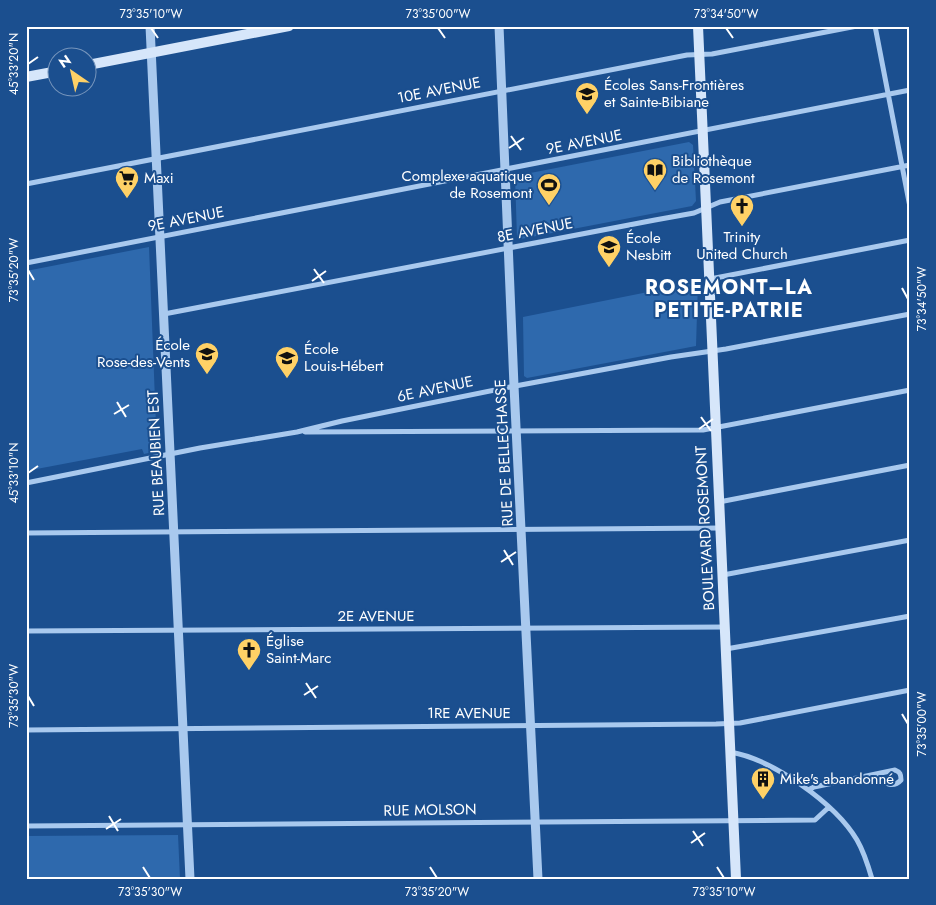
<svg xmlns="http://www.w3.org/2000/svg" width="936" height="905" viewBox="0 0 936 905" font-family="Jost,sans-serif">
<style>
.green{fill:#2e69ad}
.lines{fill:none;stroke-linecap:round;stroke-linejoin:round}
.minor{stroke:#a9c9ee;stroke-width:5}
.tertiary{stroke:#a9c9ee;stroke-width:9}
.secondary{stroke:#d6e6fa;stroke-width:10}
.ticks{fill:none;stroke:#fff;stroke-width:2}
.labels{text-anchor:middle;stroke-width:4;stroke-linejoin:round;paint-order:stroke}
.poi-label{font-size:15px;fill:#fff;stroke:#1b4f8f;text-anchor:start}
.street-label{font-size:15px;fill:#fff;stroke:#1b4f8f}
.district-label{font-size:20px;font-weight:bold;letter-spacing:1px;fill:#fff;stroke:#1b4f8f}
.neatline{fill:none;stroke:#fff;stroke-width:2}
.ticks-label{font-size:12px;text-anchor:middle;fill:#fff}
</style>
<rect width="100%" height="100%" fill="#1b4f8f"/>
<!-- green -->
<path class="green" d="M 689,142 L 693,145 L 696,201 L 692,206 L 521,239 L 517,238 L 515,176 Z
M 149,247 L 157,451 L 144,454 L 142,449 L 26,471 L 26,271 Z
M 698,282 L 696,346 L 527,378 L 524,376 L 523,317 Z
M 178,835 L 180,879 L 26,879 L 26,836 Z"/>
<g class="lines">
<!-- minor -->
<path class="minor" d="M 875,26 L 910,207
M 26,184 L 687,55 L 712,54 L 857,26
M 26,263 L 910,90
M 710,279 L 910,240
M 164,314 L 655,220 L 694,213 L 720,202 L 910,165
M 305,432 L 703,430 L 910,390
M 26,483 L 200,448 L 297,432 L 342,421 L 510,387 L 671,357 L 726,349 L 910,314
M 719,502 L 910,465
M 26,533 L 721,528
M 723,575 L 910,540
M 26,631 L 725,627
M 726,649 L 910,616
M 26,730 L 716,724 L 740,723 L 910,690
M 730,752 C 772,759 835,803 857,840 C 864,852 868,865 872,879
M 808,790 L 814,787 L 895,770 C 900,772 901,774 901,780 C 892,790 882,781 873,775
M 26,826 L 815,820 L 829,807"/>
<!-- tertiary -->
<path class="tertiary" d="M 150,26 L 190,879
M 499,26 L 514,386 L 538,879"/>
<!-- secondary -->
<path class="secondary" d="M 698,26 L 736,879
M 88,65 L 289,26
M 26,77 L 58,71"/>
</g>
<!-- ticks -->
<path class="ticks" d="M 151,28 L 158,38M 438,28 L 445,38M 726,28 L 733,38M 28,64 L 38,57M 511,136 L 521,150M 509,148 L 524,138M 314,269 L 324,283M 28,270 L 34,280M 312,281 L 326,271M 902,288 L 908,299M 117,402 L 126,417M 114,414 L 129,405M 701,417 L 711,431M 699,429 L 713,419M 28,473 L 38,466M 504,550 L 513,565M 501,562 L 516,552M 306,683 L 316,698M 304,695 L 318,686M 28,696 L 34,706M 902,714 L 908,724M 109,816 L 118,831M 106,829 L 121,819M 693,831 L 703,846M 691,843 L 705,833M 143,867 L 150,878M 430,867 L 437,878M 717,867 L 724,878"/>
<!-- icons -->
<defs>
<g id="school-pin" transform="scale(1.25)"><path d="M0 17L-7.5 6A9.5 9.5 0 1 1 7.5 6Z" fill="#ffd166" stroke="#1b4f8f"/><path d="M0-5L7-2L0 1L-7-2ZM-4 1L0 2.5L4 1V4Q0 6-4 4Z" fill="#111"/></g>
<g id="library-pin" transform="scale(1.25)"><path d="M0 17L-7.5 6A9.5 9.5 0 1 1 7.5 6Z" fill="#ffd166" stroke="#1b4f8f"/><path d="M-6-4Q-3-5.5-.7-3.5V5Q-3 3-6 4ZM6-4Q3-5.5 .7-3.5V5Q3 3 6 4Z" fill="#111"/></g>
<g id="supermarket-pin" transform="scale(1.25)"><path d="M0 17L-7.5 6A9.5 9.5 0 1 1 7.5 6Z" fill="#ffd166" stroke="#1b4f8f"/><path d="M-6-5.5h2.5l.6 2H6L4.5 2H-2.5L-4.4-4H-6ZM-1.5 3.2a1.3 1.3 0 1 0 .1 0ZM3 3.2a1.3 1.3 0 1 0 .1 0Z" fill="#111"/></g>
<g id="stadium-pin" transform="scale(1.25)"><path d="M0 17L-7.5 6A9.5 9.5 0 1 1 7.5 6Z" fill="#ffd166" stroke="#1b4f8f"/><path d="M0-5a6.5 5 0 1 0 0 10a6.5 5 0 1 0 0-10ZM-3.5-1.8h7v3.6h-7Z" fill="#111"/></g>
<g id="church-pin" transform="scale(1.25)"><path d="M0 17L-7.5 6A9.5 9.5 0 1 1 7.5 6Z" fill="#ffd166" stroke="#1b4f8f"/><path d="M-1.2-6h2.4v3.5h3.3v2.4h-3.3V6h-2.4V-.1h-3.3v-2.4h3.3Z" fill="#111"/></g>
<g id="building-pin" transform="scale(1.25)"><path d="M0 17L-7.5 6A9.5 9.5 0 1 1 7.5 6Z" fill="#ffd166" stroke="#1b4f8f"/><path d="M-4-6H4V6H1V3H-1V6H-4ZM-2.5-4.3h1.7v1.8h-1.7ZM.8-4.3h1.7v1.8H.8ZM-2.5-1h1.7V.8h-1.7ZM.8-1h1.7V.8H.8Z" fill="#111"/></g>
</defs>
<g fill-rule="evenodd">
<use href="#school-pin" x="587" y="94"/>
<use href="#library-pin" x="655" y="170"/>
<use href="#supermarket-pin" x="127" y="178"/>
<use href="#stadium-pin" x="549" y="185"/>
<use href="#church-pin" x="742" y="206"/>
<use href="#school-pin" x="609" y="247"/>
<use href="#school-pin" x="207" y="354"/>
<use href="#school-pin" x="287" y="358"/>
<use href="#church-pin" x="249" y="650"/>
<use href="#building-pin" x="763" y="779"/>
</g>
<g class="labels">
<!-- poi labels -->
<g class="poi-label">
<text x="604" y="90">Écoles Sans-Frontières<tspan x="604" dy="17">et Sainte-Bibiane</tspan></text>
<text x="672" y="166">Bibliothèque<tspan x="672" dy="17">de Rosemont</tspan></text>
<text x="532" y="181" text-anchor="end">Complexe aquatique<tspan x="532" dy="17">de Rosemont</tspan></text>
<text x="144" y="183">Maxi</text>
<text x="742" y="242" text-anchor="middle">Trinity<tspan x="742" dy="17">United Church</tspan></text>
<text x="626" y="243">École<tspan x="626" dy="17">Nesbitt</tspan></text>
<text x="190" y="350" text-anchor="end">École<tspan x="190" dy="17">Rose-des-Vents</tspan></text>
<text x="304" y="354">École<tspan x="304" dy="17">Louis-Hébert</tspan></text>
<text x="266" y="646">Église<tspan x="266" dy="17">Saint-Marc</tspan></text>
<text x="780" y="784">Mike's abandonné</text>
</g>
<!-- street labels -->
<g class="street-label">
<text transform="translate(439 90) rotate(-11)" y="5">10E AVENUE</text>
<text transform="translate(584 142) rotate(-11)" y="5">9E AVENUE</text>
<text transform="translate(186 219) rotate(-11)" y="5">9E AVENUE</text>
<text transform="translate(535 230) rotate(-11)" y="5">8E AVENUE</text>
<text transform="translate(435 389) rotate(-12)" y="5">6E AVENUE</text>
<text transform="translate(156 453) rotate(-93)" y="5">RUE BEAUBIEN EST</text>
<text transform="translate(504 453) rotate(-93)" y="5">RUE DE BELLECHASSE</text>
<text transform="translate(705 528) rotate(-93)" y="5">BOULEVARD ROSEMONT</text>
<text x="376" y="621">2E AVENUE</text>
<text x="469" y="718">1RE AVENUE</text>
<text transform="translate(430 810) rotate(-1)" y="5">RUE MOLSON</text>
</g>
<!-- district labels -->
<g class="district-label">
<text x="729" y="294">ROSEMONT–LA<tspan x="729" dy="23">PETITE-PATRIE</tspan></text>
</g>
</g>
<!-- border -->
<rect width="936" height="905" fill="none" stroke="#1b4f8f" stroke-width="55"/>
<!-- north arrow -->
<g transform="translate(72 72) rotate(326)"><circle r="24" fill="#1b4f8f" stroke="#7695bc"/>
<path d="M0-4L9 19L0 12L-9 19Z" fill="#ffd166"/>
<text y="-8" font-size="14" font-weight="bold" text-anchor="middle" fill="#ffffff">N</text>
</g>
<rect x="28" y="28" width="880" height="850" class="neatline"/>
<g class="ticks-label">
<text x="151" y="18">73°35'10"W</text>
<text x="438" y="18">73°35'00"W</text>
<text x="726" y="18">73°34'50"W</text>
<text transform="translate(14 64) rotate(-90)" y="4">45°33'20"N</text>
<text transform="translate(14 270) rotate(-90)" y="4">73°35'20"W</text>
<text transform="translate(922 299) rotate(-90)" y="4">73°34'50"W</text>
<text transform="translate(14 473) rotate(-90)" y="4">45°33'10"N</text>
<text transform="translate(14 696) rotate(-90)" y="4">73°35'30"W</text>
<text transform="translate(922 724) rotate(-90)" y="4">73°35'00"W</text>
<text x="150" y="896">73°35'30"W</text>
<text x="437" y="896">73°35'20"W</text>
<text x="724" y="896">73°35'10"W</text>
</g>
</svg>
